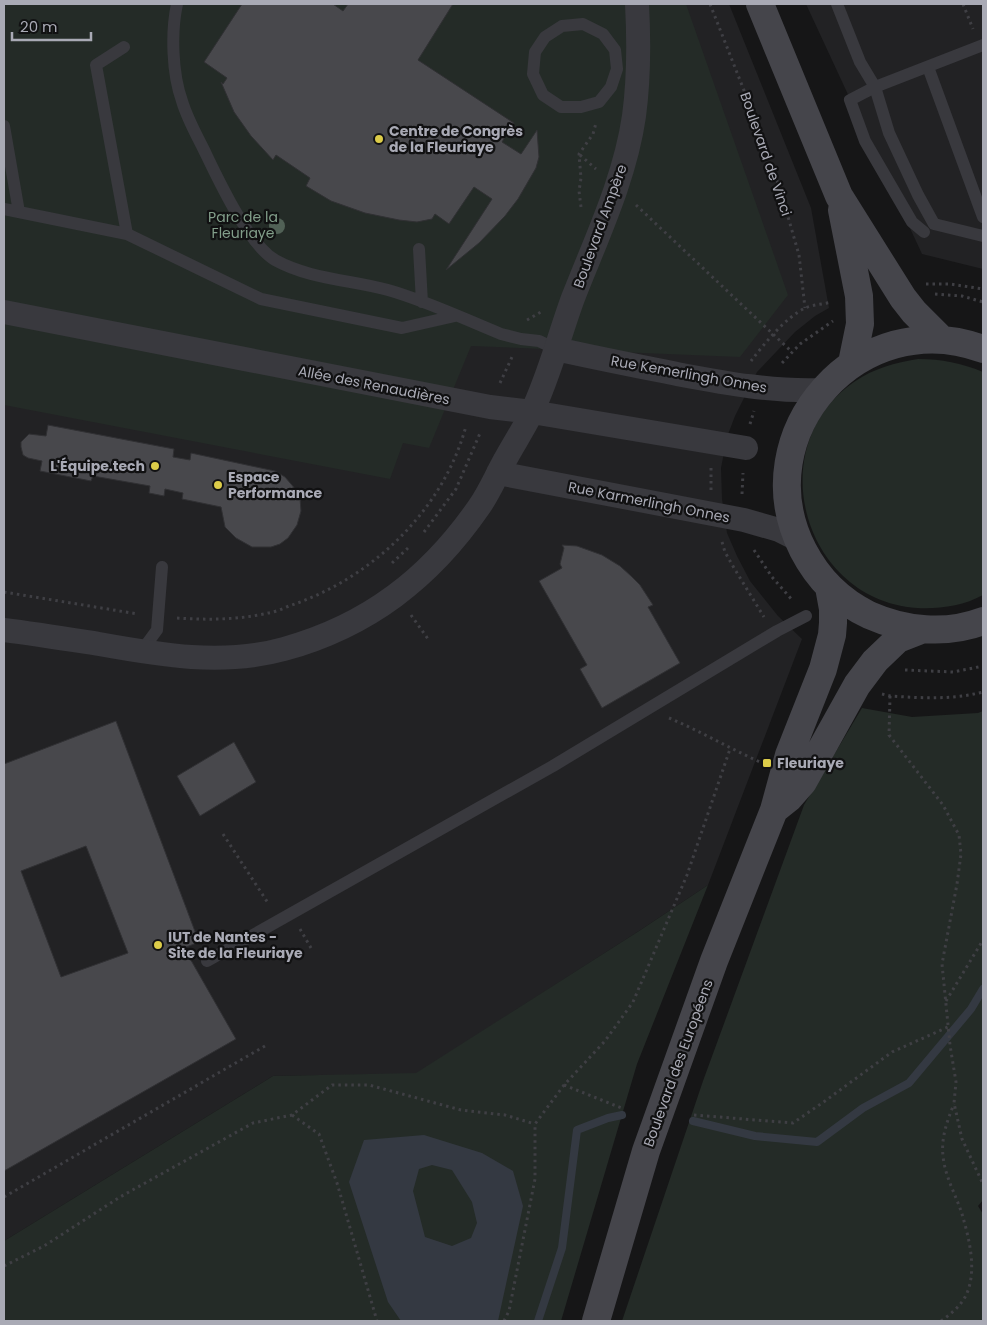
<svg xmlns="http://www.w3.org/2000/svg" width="987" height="1325" viewBox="0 0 987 1325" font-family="Poppins,sans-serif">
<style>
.built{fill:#222224}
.green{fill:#242b27}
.water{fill:#343942;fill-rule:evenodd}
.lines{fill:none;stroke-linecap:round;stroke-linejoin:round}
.stream{stroke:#343942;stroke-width:8}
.building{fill:#48484c;stroke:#303033;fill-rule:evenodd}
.path{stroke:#3f3f44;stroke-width:3;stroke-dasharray:2.5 4;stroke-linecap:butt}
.lane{stroke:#39393e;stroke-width:12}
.street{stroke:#39393e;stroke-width:24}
.secondary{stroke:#45454b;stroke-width:28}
.tree{fill:#516156}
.poi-dot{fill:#dccc49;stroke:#111112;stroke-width:2}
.labels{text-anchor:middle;stroke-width:4.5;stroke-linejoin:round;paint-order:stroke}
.poi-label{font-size:14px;font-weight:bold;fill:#a9aab5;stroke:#111112;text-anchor:start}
.street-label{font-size:14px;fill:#a9aab5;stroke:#111112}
.park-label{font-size:14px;fill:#829e8a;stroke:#111112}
</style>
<rect width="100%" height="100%" fill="#161617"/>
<!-- built -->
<path class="built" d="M 4,4 L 729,4 L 811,208 L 829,308 L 815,316 L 795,332 L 757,372 L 735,416 L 727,437 L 721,468 L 722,499 L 727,533 L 737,556 L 750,581 L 778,616 L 802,639 L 708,885 L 639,931 L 416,1074 L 273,1076 L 4,1241 Z
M 806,4 L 983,4 L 983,269 L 922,254 Z"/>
<!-- green -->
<path class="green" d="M 4,4 L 686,4 L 788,295 L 740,357 L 471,346 L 429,448 L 403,443 L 390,479 L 4,405 Z
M 918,359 C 942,359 961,363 983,372 L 983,595 C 963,606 940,609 917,608 C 803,600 760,447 854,382 C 874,368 895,363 918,359 Z
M 862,708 L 912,717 L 978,713 L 983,711 L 983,1200 L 978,1206 L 983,1214 L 983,1321 L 622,1321 L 703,1081 L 804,805 Z
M 708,885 L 637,1064 L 561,1321 L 4,1321 L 4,1241 L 273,1076 L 416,1073 L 639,931 Z"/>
<!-- water -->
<path class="water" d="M 424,1135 L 482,1153 L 513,1171 L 523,1206 L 498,1321 L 401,1321 L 388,1302 L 349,1182 L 364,1140 ZM 432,1165 L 452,1170 L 472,1202 L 477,1223 L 471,1238 L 452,1246 L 425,1237 L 413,1191 L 419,1169 Z"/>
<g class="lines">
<!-- stream -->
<path class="stream" d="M 693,1121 L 755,1136 L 817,1142 L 863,1108 L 909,1083 L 971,1009 L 983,989
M 538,1321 L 562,1248 L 577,1130 L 608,1118 L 622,1115"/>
</g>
<!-- building -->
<path class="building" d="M 242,4 L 333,4 L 343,11 L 348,4 L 453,4 L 418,60 L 514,123 L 502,142 L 521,154 L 537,130 L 539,157 L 536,168 L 518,199 L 505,216 L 479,243 L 446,270 L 492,199 L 474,187 L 449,224 L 435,214 L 432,219 L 417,222 L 399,220 L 365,213 L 331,201 L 306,186 L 310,178 L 276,155 L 273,160 L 251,136 L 234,112 L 221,82 L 223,84 L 227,78 L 204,62 Z
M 48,425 L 174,449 L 173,457 L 190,460 L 191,453 L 275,471 L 285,477 L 297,491 L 300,498 L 301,511 L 297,525 L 288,538 L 280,544 L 271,547 L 252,547 L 236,538 L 225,527 L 221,507 L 182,499 L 183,493 L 165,489 L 164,496 L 149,493 L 150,486 L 93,476 L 91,481 L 40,471 L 42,461 L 28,458 L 23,455 L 21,447 L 21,442 L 29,434 L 46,436 Z
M 562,545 L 577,546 L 602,555 L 620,566 L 631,576 L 640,585 L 653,605 L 648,607 L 680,663 L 602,708 L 580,669 L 587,665 L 539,581 L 562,568 L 560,564 L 564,548 Z
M 116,721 L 199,942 L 184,948 L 236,1039 L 4,1171 L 4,764 ZM 86,846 L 128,953 L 61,977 L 21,871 Z
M 234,742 L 256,782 L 200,816 L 177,776 Z"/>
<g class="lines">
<!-- path -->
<path class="path" d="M 710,4 L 747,98 L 780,189 L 799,255 L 805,308
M 963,4 L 973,29
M 580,155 L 596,169
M 636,205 L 792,352
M 581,207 L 579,191 L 581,178 L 579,154 L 593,134 L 596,123
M 926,284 L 950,284 L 983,289
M 935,294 L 962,296 L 983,302
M 527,320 L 541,312
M 751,361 C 764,344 785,318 805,308 C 812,305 823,304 832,302
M 782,363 L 800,344 L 833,321
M 500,383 L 512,357
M 750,424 L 754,411
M 711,490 L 711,468
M 742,494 L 743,473
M 424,532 L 456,489 L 481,431
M 722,542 L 725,552 L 734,568 L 764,617
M 754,550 L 772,577 L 793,601
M 392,563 L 408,548
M 4,592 L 138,614
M 411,615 L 428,639
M 177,618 C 207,620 238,620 268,613 C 275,612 282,609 289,606 C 371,579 443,511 466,426
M 905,670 L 953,672 L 983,666
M 882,694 L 890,696 C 921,698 952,700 983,692
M 890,696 L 889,735 L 943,805 L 959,835 L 961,854 L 957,884 L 942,964 L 950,1045 L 956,1082 L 954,1103 L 962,1139 L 983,1184
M 669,718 C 700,731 729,748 760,762
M 223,834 L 268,903
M 300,929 L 311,948
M 946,1001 L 983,940
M 564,1085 L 624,1109
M 292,1115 L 319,1134 L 337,1183 L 377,1321
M 694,1115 L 793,1123 L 825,1101 L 892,1052 L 948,1027
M 4,1197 L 265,1046
M 4,1266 L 44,1246 L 120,1197 L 253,1123 L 292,1115 L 332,1085 L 369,1085 L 461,1110 L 505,1115 L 535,1124
M 504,1321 L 509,1311 L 535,1179 L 535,1124 L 564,1085 L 605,1041 L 633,1002 L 687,875 L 730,749
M 941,1321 C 951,1314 962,1305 967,1293 C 977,1269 969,1238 962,1214 C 956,1195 945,1177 943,1156 C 941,1138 947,1121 954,1104"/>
<!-- lane -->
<path class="lane" d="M 177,4 C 171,32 172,73 182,101 C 187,118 196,134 204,150 C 218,179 248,244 275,260 C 309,279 351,280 388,290 C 427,301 464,319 501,334 L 521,339 L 539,341 L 556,349
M 837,4 L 860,62 L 875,87 L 889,133 L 918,195 L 934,224 L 983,236
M 583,24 L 603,34 L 615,50 L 617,69 L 611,87 L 599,102 L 581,107 L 561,107 L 543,95 L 533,74 L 535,52 L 545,37 L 562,26 Z
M 124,47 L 96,65 L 127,234 L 261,299 L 402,328 L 455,316
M 928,67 L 983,217
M 4,126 L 19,212
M 4,209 L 127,234
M 924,232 L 912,222 L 865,141 L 850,100 L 875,87 L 983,45
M 419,249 L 422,302
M 140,653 L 157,630 L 162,567
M 207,961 L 553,766 L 777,631 L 806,616"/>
<!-- street -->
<path class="street" d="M 4,312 L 490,407 L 532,412 L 746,448
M 556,349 C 596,358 637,366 677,374 C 725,383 772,392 822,390
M 498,473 L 744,520 L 779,530 L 797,539
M 4,630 C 36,634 67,639 99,644 C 160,655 223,666 284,649 C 368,626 430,578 479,507 C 489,493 496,476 505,460 C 513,445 523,430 531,414 C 549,377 559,336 573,298 C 596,239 625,179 634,116 C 639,79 639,41 637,4"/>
<!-- secondary -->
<path class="secondary" d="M 760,4 L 839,196 L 903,298 L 914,312 L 942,340
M 842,210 L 859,296 L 860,324 L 852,363
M 983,349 C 861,303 743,433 803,550 C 818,579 840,601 869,615 C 905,631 946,635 983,621
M 774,810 L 789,798 L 803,782 L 857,685 L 875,661 L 898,639 L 921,630
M 596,1321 L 646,1151 L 714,961 L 774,810 L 789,755 L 823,669 L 832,635 L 833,623 L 833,609 L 829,587"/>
</g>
<!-- trees -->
<circle class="tree" cx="277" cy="226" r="8"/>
<!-- markers -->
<g class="poi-dot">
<circle cx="379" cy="139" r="5"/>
<circle cx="155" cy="466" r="5"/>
<circle cx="218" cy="485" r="5"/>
<rect x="762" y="758" width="10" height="10" rx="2.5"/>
<circle cx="158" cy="945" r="5"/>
</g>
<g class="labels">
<!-- poi labels -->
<g class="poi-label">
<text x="389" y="136">Centre de Congrès<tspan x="389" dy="16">de la Fleuriaye</tspan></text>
<text x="145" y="471" text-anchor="end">L'Équipe.tech</text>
<text x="228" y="482">Espace<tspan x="228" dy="16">Performance</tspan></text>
<text x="777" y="768">Fleuriaye</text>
<text x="168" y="942">IUT de Nantes -<tspan x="168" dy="16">Site de la Fleuriaye</tspan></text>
</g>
<!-- street labels -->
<g class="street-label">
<text transform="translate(766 154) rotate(71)" y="5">Boulevard de Vinci</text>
<text transform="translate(600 226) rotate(-70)" y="5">Boulevard Ampère</text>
<text transform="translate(689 374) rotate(10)" y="5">Rue Kemerlingh Onnes</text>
<text transform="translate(374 385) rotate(11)" y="5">Allée des Renaudières</text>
<text transform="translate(649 502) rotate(11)" y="5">Rue Karmerlingh Onnes</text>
<text transform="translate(678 1063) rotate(-70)" y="5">Boulevard des Européens</text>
</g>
<!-- park labels -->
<g class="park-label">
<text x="243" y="222">Parc de la<tspan x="243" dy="16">Fleuriaye</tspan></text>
</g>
</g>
<!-- border -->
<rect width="987" height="1325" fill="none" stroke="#a9aab5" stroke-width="10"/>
<!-- scale -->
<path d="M12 32v8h79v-8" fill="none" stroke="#a9aab5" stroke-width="2.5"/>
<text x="20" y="32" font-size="15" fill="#a9aab5" stroke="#111112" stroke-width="4" paint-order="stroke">20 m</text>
</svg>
